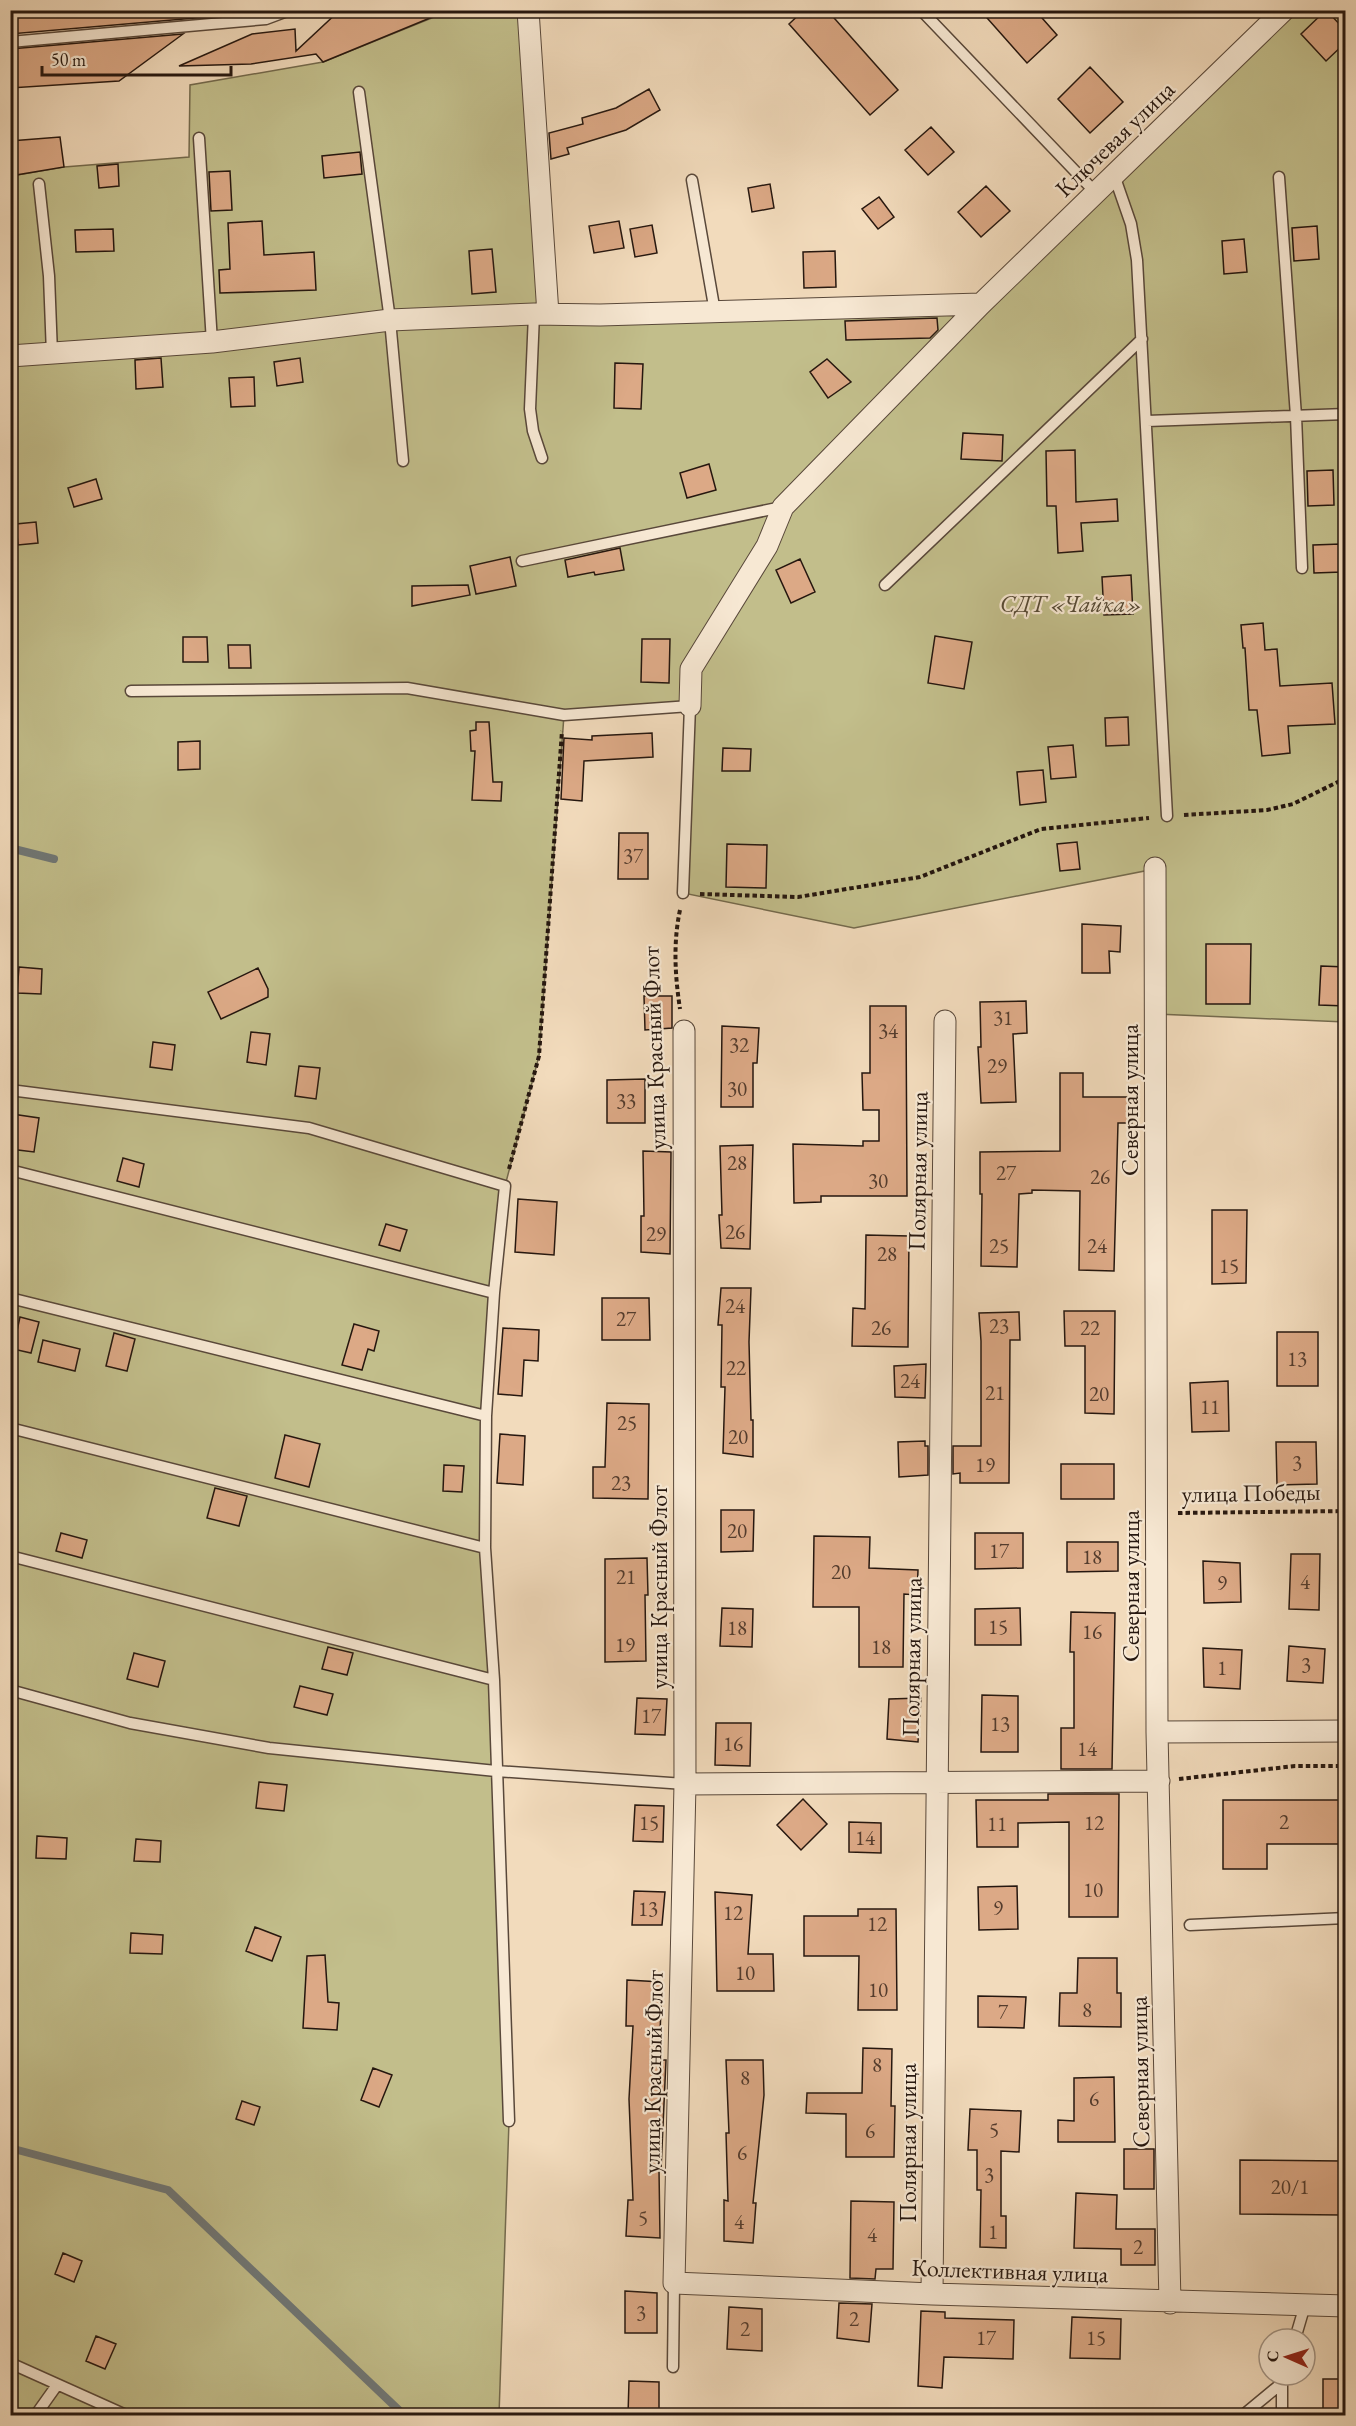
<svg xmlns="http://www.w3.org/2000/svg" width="1356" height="2426" viewBox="0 0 1356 2426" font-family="'EB Garamond',serif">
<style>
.green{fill:#c2be8b;stroke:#746a4d;stroke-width:1.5}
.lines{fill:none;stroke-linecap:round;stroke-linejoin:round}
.stream{stroke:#707877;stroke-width:8}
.building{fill:#dca986;stroke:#26170f;stroke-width:1.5}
.service-casing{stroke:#59483a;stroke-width:13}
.minor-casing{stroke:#59483a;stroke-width:23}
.path{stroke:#26170f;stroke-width:4;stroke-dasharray:4.5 3;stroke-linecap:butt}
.service{stroke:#f7e8d3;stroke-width:10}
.minor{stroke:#f7e8d3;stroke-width:21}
.labels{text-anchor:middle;stroke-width:4.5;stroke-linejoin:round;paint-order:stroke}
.number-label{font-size:21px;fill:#543c2d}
.street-label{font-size:24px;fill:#26170f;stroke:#f7e8d3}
.park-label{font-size:24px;font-style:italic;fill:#554934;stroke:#f7e8d3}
</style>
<rect width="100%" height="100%" fill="#f2dbbc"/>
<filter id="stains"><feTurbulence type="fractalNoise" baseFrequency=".00333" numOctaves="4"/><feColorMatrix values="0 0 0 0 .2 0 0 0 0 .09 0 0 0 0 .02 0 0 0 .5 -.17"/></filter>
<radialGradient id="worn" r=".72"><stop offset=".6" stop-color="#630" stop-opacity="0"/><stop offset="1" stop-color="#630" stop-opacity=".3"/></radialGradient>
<!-- green -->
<path class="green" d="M 449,11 L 523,11 L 549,314 L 981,304 L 1284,11 L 1345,11 L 1345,1022 L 1156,1014 L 1155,869 L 854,928 L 683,893 L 690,707 L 564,715 L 539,1056 L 505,1186 L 494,1293 L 485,1548 L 509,2121 L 499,2415 L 11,2416 L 11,176 L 64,167 L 189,157 L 190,85 L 323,62 Z"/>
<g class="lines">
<!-- stream -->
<path class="stream" d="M 10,848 L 54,859
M 10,2148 L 168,2190 L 405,2416"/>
</g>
<!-- building -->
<path class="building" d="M 10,10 L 215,10 L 207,17 L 10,34 Z
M 340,10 L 447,11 L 323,62 L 316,54 L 251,64 L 179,66 L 252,34 L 295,29 L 296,51 Z
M 804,10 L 827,10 L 898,90 L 870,115 L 789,24 Z
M 980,10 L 1035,10 L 1057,35 L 1027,63 Z
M 1326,10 L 1346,31 L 1346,42 L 1326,61 L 1301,34 Z
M 183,34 L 119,81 L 10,88 L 10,49 Z
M 1090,67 L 1123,102 L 1090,133 L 1058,99 Z
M 649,89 L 660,110 L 626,130 L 567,148 L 569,154 L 551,159 L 549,133 L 583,124 L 582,118 L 616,108 Z
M 931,127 L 954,152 L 928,175 L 905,150 Z
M 60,137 L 64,167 L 10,176 L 10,141 Z
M 360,152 L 362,174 L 324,178 L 322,156 Z
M 118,164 L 119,186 L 99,188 L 97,166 Z
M 230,171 L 232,210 L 211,211 L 209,172 Z
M 770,184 L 774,208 L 752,212 L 748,188 Z
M 986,186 L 1010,211 L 981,237 L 958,212 Z
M 879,197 L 894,217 L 878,229 L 862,209 Z
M 262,221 L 264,255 L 314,252 L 316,290 L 220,293 L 219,270 L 230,269 L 228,223 Z
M 619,221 L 624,248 L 594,253 L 589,226 Z
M 652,225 L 657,253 L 635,257 L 630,229 Z
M 1317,226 L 1319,259 L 1294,261 L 1292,228 Z
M 113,229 L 114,251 L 76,252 L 75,230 Z
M 1244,239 L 1247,272 L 1224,274 L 1222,241 Z
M 492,249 L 496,292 L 472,294 L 469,251 Z
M 835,251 L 836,287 L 804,288 L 803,252 Z
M 937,318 L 938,330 L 930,338 L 846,340 L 845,321 Z
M 161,358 L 163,387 L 136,389 L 135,360 Z
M 300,358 L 303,382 L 277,386 L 274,362 Z
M 827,359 L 851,382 L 828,398 L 810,372 Z
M 615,363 L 643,364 L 641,409 L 614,408 Z
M 254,377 L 255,406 L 231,407 L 229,378 Z
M 963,433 L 1003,435 L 1002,461 L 961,459 Z
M 1075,450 L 1076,502 L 1117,499 L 1118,521 L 1081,523 L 1083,551 L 1058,553 L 1056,506 L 1047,506 L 1046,451 Z
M 709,464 L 716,490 L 687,498 L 680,473 Z
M 1333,470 L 1334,505 L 1308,506 L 1307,471 Z
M 96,479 L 102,499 L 74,507 L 68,488 Z
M 36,522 L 38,543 L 18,545 L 16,524 Z
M 1341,544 L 1342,572 L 1314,573 L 1313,545 Z
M 620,548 L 624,570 L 595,575 L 594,572 L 568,577 L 565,560 Z
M 510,557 L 516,586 L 476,594 L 470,566 Z
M 800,559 L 815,592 L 791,603 L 776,570 Z
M 1131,575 L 1133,614 L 1104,615 L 1102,577 Z
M 468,585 L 470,595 L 412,606 L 412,586 Z
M 1263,623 L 1265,650 L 1277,649 L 1280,686 L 1332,683 L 1335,724 L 1288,726 L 1290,753 L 1262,756 L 1257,710 L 1249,710 L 1245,648 L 1243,648 L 1241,625 Z
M 935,636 L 972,642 L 964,689 L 928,683 Z
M 183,637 L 207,637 L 208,662 L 183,662 Z
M 642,639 L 670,639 L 669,683 L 641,682 Z
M 228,645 L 250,645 L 251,668 L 229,668 Z
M 1128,717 L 1129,745 L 1106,746 L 1105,718 Z
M 476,722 L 489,722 L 493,782 L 502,782 L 501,801 L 472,800 L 475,751 L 471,751 L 470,731 L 476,730 Z
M 652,733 L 653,757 L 584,761 L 582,801 L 561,799 L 564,738 L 592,740 L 592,736 Z
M 200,741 L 200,769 L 178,770 L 178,742 Z
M 1073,745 L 1076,777 L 1051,779 L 1048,747 Z
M 723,748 L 751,749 L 750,771 L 722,771 Z
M 1043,770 L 1046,802 L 1020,805 L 1017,772 Z
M 619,833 L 648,833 L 648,879 L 618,879 Z
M 1077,842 L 1080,869 L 1060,871 L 1057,844 Z
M 727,844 L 767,845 L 766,888 L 726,887 Z
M 1082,924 L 1121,926 L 1120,952 L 1109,951 L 1110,973 L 1082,973 Z
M 1206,944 L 1251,944 L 1250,1004 L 1206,1004 Z
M 1321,966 L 1346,967 L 1346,1006 L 1319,1005 Z
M 19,967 L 42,969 L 41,994 L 17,993 Z
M 258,968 L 268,989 L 268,997 L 221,1019 L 208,992 Z
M 644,996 L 672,996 L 672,1028 L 645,1030 Z
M 1026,1001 L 1027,1033 L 1013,1034 L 1016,1102 L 981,1103 L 978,1047 L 981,1047 L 980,1002 Z
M 870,1006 L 906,1006 L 907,1196 L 821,1196 L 821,1202 L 794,1203 L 793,1144 L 863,1146 L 863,1141 L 879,1141 L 879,1110 L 863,1110 L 862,1073 L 870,1073 Z
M 722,1026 L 759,1028 L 757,1063 L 753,1063 L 753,1107 L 721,1107 Z
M 251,1032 L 270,1034 L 266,1065 L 247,1062 Z
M 153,1042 L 175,1045 L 172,1070 L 150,1067 Z
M 299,1066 L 320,1068 L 316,1099 L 295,1096 Z
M 1060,1073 L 1083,1073 L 1083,1097 L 1133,1097 L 1132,1123 L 1118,1123 L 1114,1271 L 1079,1270 L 1080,1191 L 1032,1190 L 1032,1193 L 1019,1194 L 1017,1267 L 981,1266 L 982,1194 L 980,1194 L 980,1152 L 1060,1151 Z
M 645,1079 L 645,1123 L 607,1123 L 607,1080 Z
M 12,1114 L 39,1118 L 34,1152 L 10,1149 Z
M 753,1145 L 750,1249 L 721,1248 L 719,1215 L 722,1215 L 720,1146 Z
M 643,1151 L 671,1152 L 670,1254 L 641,1252 L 641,1216 L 644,1216 Z
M 123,1158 L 144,1164 L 139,1187 L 117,1181 Z
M 518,1199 L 557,1202 L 554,1255 L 515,1252 Z
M 1212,1210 L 1247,1210 L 1246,1283 L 1212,1284 Z
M 386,1224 L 407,1230 L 400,1251 L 379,1245 Z
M 866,1235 L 909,1236 L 908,1347 L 852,1346 L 853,1308 L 865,1309 Z
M 721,1288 L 751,1288 L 749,1342 L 751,1420 L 753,1420 L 753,1457 L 723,1453 L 725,1387 L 721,1387 L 722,1325 L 718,1325 Z
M 602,1298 L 649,1298 L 650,1340 L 602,1340 Z
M 1064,1311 L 1115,1311 L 1114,1414 L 1085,1413 L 1085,1346 L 1065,1346 Z
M 1019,1312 L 1020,1340 L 1010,1340 L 1009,1483 L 960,1483 L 960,1473 L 953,1474 L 953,1446 L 981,1446 L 981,1341 L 979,1313 Z
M 20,1317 L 39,1322 L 31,1353 L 13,1349 Z
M 354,1324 L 379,1331 L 374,1351 L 368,1349 L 362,1370 L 342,1365 Z
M 503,1328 L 539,1330 L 538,1361 L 524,1360 L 522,1396 L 498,1394 Z
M 1277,1332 L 1318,1332 L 1318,1386 L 1277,1386 Z
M 114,1333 L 135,1339 L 127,1371 L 106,1366 Z
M 43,1340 L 80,1349 L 75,1371 L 38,1362 Z
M 926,1364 L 925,1398 L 895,1397 L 894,1366 Z
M 1228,1381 L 1229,1431 L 1192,1432 L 1190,1383 Z
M 607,1403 L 649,1404 L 648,1499 L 593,1498 L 593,1467 L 605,1467 Z
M 500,1434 L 525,1436 L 523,1485 L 497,1483 Z
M 285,1435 L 320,1444 L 309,1487 L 275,1478 Z
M 925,1441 L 925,1446 L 928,1446 L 928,1475 L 899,1477 L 898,1442 Z
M 1276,1442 L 1316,1442 L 1317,1484 L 1277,1485 Z
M 1061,1464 L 1114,1464 L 1114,1499 L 1061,1499 Z
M 444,1465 L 464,1466 L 462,1492 L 443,1491 Z
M 215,1488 L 247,1496 L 239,1526 L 207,1518 Z
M 721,1510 L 754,1510 L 753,1551 L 721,1552 Z
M 61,1533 L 87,1540 L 82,1558 L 56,1551 Z
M 975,1533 L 1023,1533 L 1023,1568 L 975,1569 Z
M 814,1536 L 870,1537 L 869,1568 L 918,1570 L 917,1595 L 904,1594 L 903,1667 L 859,1667 L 859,1607 L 813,1607 Z
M 1067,1542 L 1118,1542 L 1118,1571 L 1067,1572 Z
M 1291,1554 L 1320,1554 L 1319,1610 L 1289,1609 Z
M 647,1558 L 648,1595 L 645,1595 L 646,1661 L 605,1662 L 605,1559 Z
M 1203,1561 L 1240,1563 L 1241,1602 L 1204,1603 Z
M 722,1608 L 753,1609 L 752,1647 L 720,1646 Z
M 1020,1608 L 1021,1645 L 975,1645 L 975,1609 Z
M 1071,1612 L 1115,1613 L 1112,1769 L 1061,1769 L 1061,1728 L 1074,1728 L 1074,1652 L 1070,1652 Z
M 1289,1646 L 1325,1649 L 1323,1683 L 1287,1681 Z
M 328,1647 L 353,1653 L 347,1675 L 322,1669 Z
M 1203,1648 L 1242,1650 L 1240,1689 L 1204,1687 Z
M 134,1653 L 165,1661 L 158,1687 L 127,1679 Z
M 300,1686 L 333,1694 L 327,1715 L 294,1707 Z
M 982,1695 L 1018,1696 L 1018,1752 L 981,1752 Z
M 637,1698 L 667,1699 L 665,1735 L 635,1734 Z
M 921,1698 L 918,1742 L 887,1739 L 889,1699 Z
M 716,1723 L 751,1723 L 750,1766 L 715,1765 Z
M 259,1782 L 287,1785 L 284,1811 L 256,1808 Z
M 1048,1794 L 1119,1794 L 1118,1917 L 1069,1917 L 1069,1822 L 1018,1823 L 1018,1847 L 977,1847 L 976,1800 L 1048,1800 Z
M 803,1799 L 827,1824 L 801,1850 L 777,1825 Z
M 1223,1800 L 1346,1800 L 1346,1844 L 1267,1844 L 1267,1869 L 1223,1869 Z
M 635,1805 L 664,1806 L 663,1842 L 633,1841 Z
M 849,1822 L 881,1823 L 881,1853 L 849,1852 Z
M 37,1836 L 67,1838 L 66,1859 L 36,1858 Z
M 136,1839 L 161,1841 L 160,1862 L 134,1861 Z
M 1017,1886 L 1018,1929 L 979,1930 L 978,1887 Z
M 634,1891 L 665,1892 L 662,1925 L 632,1925 Z
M 715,1892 L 752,1895 L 748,1954 L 773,1954 L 774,1991 L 717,1991 Z
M 858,1909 L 896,1909 L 897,2010 L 858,2010 L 859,1956 L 804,1956 L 804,1916 L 858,1916 Z
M 255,1927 L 281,1937 L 272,1961 L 246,1951 Z
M 131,1933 L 163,1935 L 162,1954 L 130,1953 Z
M 325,1955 L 328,2002 L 339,2003 L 337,2030 L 303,2028 L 307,1956 Z
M 1078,1958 L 1117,1958 L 1117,1993 L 1121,1993 L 1121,2027 L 1059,2026 L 1060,1993 L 1077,1993 Z
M 627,1980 L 662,1982 L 659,2060 L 666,2060 L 661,2170 L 659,2170 L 660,2238 L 626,2236 L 628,2200 L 633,2200 L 629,2099 L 633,2026 L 626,2026 Z
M 978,1996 L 1026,1997 L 1024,2028 L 978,2027 Z
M 863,2048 L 892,2049 L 891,2106 L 895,2106 L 894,2157 L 846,2157 L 846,2114 L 806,2113 L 807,2093 L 862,2093 Z
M 726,2060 L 763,2060 L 764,2095 L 753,2203 L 756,2203 L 753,2243 L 724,2241 L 724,2200 L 728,2201 L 726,2133 L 729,2133 Z
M 373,2068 L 392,2075 L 379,2107 L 361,2100 Z
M 1114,2077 L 1115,2142 L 1058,2142 L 1058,2120 L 1074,2121 L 1074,2078 Z
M 242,2101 L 260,2107 L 254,2125 L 236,2119 Z
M 970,2109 L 1021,2111 L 1019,2152 L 1001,2151 L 1001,2216 L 1006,2216 L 1006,2248 L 980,2247 L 981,2190 L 977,2190 L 977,2150 L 968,2150 Z
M 1124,2149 L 1154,2149 L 1154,2189 L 1124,2189 Z
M 1240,2160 L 1341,2161 L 1341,2215 L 1240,2214 Z
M 1076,2193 L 1117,2195 L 1116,2229 L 1155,2229 L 1155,2265 L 1121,2265 L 1121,2249 L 1074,2248 Z
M 851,2201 L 894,2202 L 893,2269 L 876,2269 L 875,2279 L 850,2278 Z
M 63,2253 L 82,2261 L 74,2282 L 55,2274 Z
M 625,2291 L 657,2293 L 657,2333 L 625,2333 Z
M 839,2303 L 872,2304 L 869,2342 L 837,2338 Z
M 729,2307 L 762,2309 L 762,2351 L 727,2349 Z
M 921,2311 L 945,2312 L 945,2318 L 1014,2320 L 1013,2359 L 944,2357 L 942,2388 L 918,2386 Z
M 1072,2317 L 1121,2319 L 1120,2359 L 1070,2358 Z
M 96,2336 L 116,2344 L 105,2369 L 86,2361 Z
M 1323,2379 L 1346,2379 L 1346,2415 L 1323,2415 Z
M 629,2381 L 659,2382 L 659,2415 L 628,2415 Z"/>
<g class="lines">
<!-- service casing -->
<g class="service-casing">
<path id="service" d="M 921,10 L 1096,193
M 10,42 L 266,19 L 290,10
M 359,92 L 390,320 L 403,461
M 199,138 L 212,342
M 1114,175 L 1131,224 L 1137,260 L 1167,816
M 1279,177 L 1296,416 L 1302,568
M 692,180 L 715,312
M 39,184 L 49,276 L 52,354
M 534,314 L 530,409 L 533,431 L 542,458
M 1147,421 L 1346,414
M 522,561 L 782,507
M 885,585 L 1142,339
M 131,691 L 407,688 L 564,715 L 690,706 L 683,893
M 10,1090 L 309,1128 L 505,1186 L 494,1293 L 486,1416 L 485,1548 L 494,1680 L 509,2121
M 10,1170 L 494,1293
M 10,1298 L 486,1416
M 10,1428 L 485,1548
M 10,1556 L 494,1680
M 10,1690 L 130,1723 L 269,1748 L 496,1771 L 685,1784
M 1190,1925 L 1346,1918
M 1295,2339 L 1305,2305
M 10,2363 L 128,2416
M 673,2367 L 674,2283
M 35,2416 L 57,2385
M 1242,2416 L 1282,2383
M 1282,2416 L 1282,2383 L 1284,2375"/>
</g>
<!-- minor casing -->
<g class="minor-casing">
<path id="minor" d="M 528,10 L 548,314
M 10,356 L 212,342 L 390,320 L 534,314 L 600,315 L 981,304
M 690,706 L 691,669 L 767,546 L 783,507 L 981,304 L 1284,10
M 1155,868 L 1157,1732 L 1170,2303
M 684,1031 L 685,1784 L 674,2283 L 932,2294 L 1346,2306
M 1157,1732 L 1346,1731
M 685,1784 L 1159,1781
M 932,2294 L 945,1021"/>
</g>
<!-- path -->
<path class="path" d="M 1184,815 L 1267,810 L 1293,804 L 1346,778
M 700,894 L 798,897 L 920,877 L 1041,829 L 1149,818
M 680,910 C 673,943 675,976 680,1009
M 509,1169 L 539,1056 L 562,731
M 1178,1513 L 1346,1511
M 1179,1779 L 1295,1766 L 1346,1766"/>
<!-- service -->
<use href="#service" class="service"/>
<!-- minor -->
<use href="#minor" class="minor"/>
</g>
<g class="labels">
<!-- number labels -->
<g class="number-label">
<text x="633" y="863">37</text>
<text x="1003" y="1025">31</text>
<text x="888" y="1038">34</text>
<text x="739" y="1052">32</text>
<text x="997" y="1073">29</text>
<text x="737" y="1096">30</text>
<text x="626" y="1108">33</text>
<text x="737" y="1170">28</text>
<text x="1006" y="1180">27</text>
<text x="1100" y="1184">26</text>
<text x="878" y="1188">30</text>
<text x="735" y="1239">26</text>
<text x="656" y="1241">29</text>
<text x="999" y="1253">25</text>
<text x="1097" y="1253">24</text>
<text x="887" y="1261">28</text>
<text x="1229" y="1273">15</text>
<text x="735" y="1313">24</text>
<text x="626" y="1326">27</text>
<text x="999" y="1333">23</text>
<text x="881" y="1335">26</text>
<text x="1090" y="1335">22</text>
<text x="1297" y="1366">13</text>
<text x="736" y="1375">22</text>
<text x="910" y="1388">24</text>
<text x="995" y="1400">21</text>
<text x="1099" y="1401">20</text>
<text x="1210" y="1414">11</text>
<text x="627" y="1430">25</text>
<text x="738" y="1444">20</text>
<text x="1297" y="1470">3</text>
<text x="985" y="1472">19</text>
<text x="621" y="1490">23</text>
<text x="737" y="1538">20</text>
<text x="999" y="1558">17</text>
<text x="1092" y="1564">18</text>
<text x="841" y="1579">20</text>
<text x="626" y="1584">21</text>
<text x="1305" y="1589">4</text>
<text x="1222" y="1590">9</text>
<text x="998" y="1634">15</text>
<text x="737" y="1635">18</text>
<text x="1092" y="1639">16</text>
<text x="625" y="1652">19</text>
<text x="881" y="1654">18</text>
<text x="1306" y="1672">3</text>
<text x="1222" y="1675">1</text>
<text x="651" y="1723">17</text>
<text x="1000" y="1731">13</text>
<text x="733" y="1751">16</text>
<text x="1087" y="1756">14</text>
<text x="1284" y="1829">2</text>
<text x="649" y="1830">15</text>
<text x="1094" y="1830">12</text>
<text x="997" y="1831">11</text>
<text x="865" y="1845">14</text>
<text x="1093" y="1897">10</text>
<text x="998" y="1915">9</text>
<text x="648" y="1916">13</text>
<text x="733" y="1920">12</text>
<text x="877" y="1931">12</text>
<text x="745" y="1980">10</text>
<text x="878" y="1997">10</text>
<text x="1087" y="2017">8</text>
<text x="1003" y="2019">7</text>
<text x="877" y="2072">8</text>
<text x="745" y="2085">8</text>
<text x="1094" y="2106">6</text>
<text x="994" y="2137">5</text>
<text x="870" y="2138">6</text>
<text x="742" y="2160">6</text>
<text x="989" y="2182">3</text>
<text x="1290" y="2194">20/1</text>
<text x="643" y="2225">5</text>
<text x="739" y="2229">4</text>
<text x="993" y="2239">1</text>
<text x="872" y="2242">4</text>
<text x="1138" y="2254">2</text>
<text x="641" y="2320">3</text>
<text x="854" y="2326">2</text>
<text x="745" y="2336">2</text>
<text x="986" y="2345">17</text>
<text x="1096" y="2345">15</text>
</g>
<!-- street labels -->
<g class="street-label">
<text transform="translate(1115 139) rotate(-44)" y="8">Ключевая улица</text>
<text transform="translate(654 1048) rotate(-92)" y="8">улица Красный Флот</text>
<text transform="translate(1130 1100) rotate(-90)" y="8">Северная улица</text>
<text transform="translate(918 1171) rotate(-89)" y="8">Полярная улица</text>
<text transform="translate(1251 1493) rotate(-1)" y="8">улица Победы</text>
<text transform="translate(1131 1586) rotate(-90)" y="8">Северная улица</text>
<text transform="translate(659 1587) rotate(-90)" y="8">улица Красный Флот</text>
<text transform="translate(912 1657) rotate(-89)" y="8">Полярная улица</text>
<text transform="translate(653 2072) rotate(-89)" y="8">улица Красный Флот</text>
<text transform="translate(1140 2072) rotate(-91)" y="8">Северная улица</text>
<text transform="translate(908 2143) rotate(-90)" y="8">Полярная улица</text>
<text transform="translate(1010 2271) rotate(2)" y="8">Коллективная улица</text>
</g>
<!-- park labels -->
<g class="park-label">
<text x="1071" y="612">СДТ «Чайка»</text>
</g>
</g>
<!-- margin -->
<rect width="1356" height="2426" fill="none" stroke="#f2dbbc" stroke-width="36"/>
<rect x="12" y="12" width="1332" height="2402" fill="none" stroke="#26170f" stroke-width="3"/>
<rect x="18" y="18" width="1320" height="2390" fill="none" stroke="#26170f" stroke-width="1.5"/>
<!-- north arrow -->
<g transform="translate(1287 2357) rotate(273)"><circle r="28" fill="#f7e8d3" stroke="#a39485" stroke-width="1.5"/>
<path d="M0-4.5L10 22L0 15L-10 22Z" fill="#8f2418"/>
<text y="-9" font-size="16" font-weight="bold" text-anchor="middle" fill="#26170f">С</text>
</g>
<!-- scale -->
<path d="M42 66v9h189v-9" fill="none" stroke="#26170f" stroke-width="3"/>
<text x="51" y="66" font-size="18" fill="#26170f" stroke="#f7e8d3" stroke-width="4.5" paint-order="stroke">50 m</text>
<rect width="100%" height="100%" filter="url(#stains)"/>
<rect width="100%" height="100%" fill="url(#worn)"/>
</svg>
